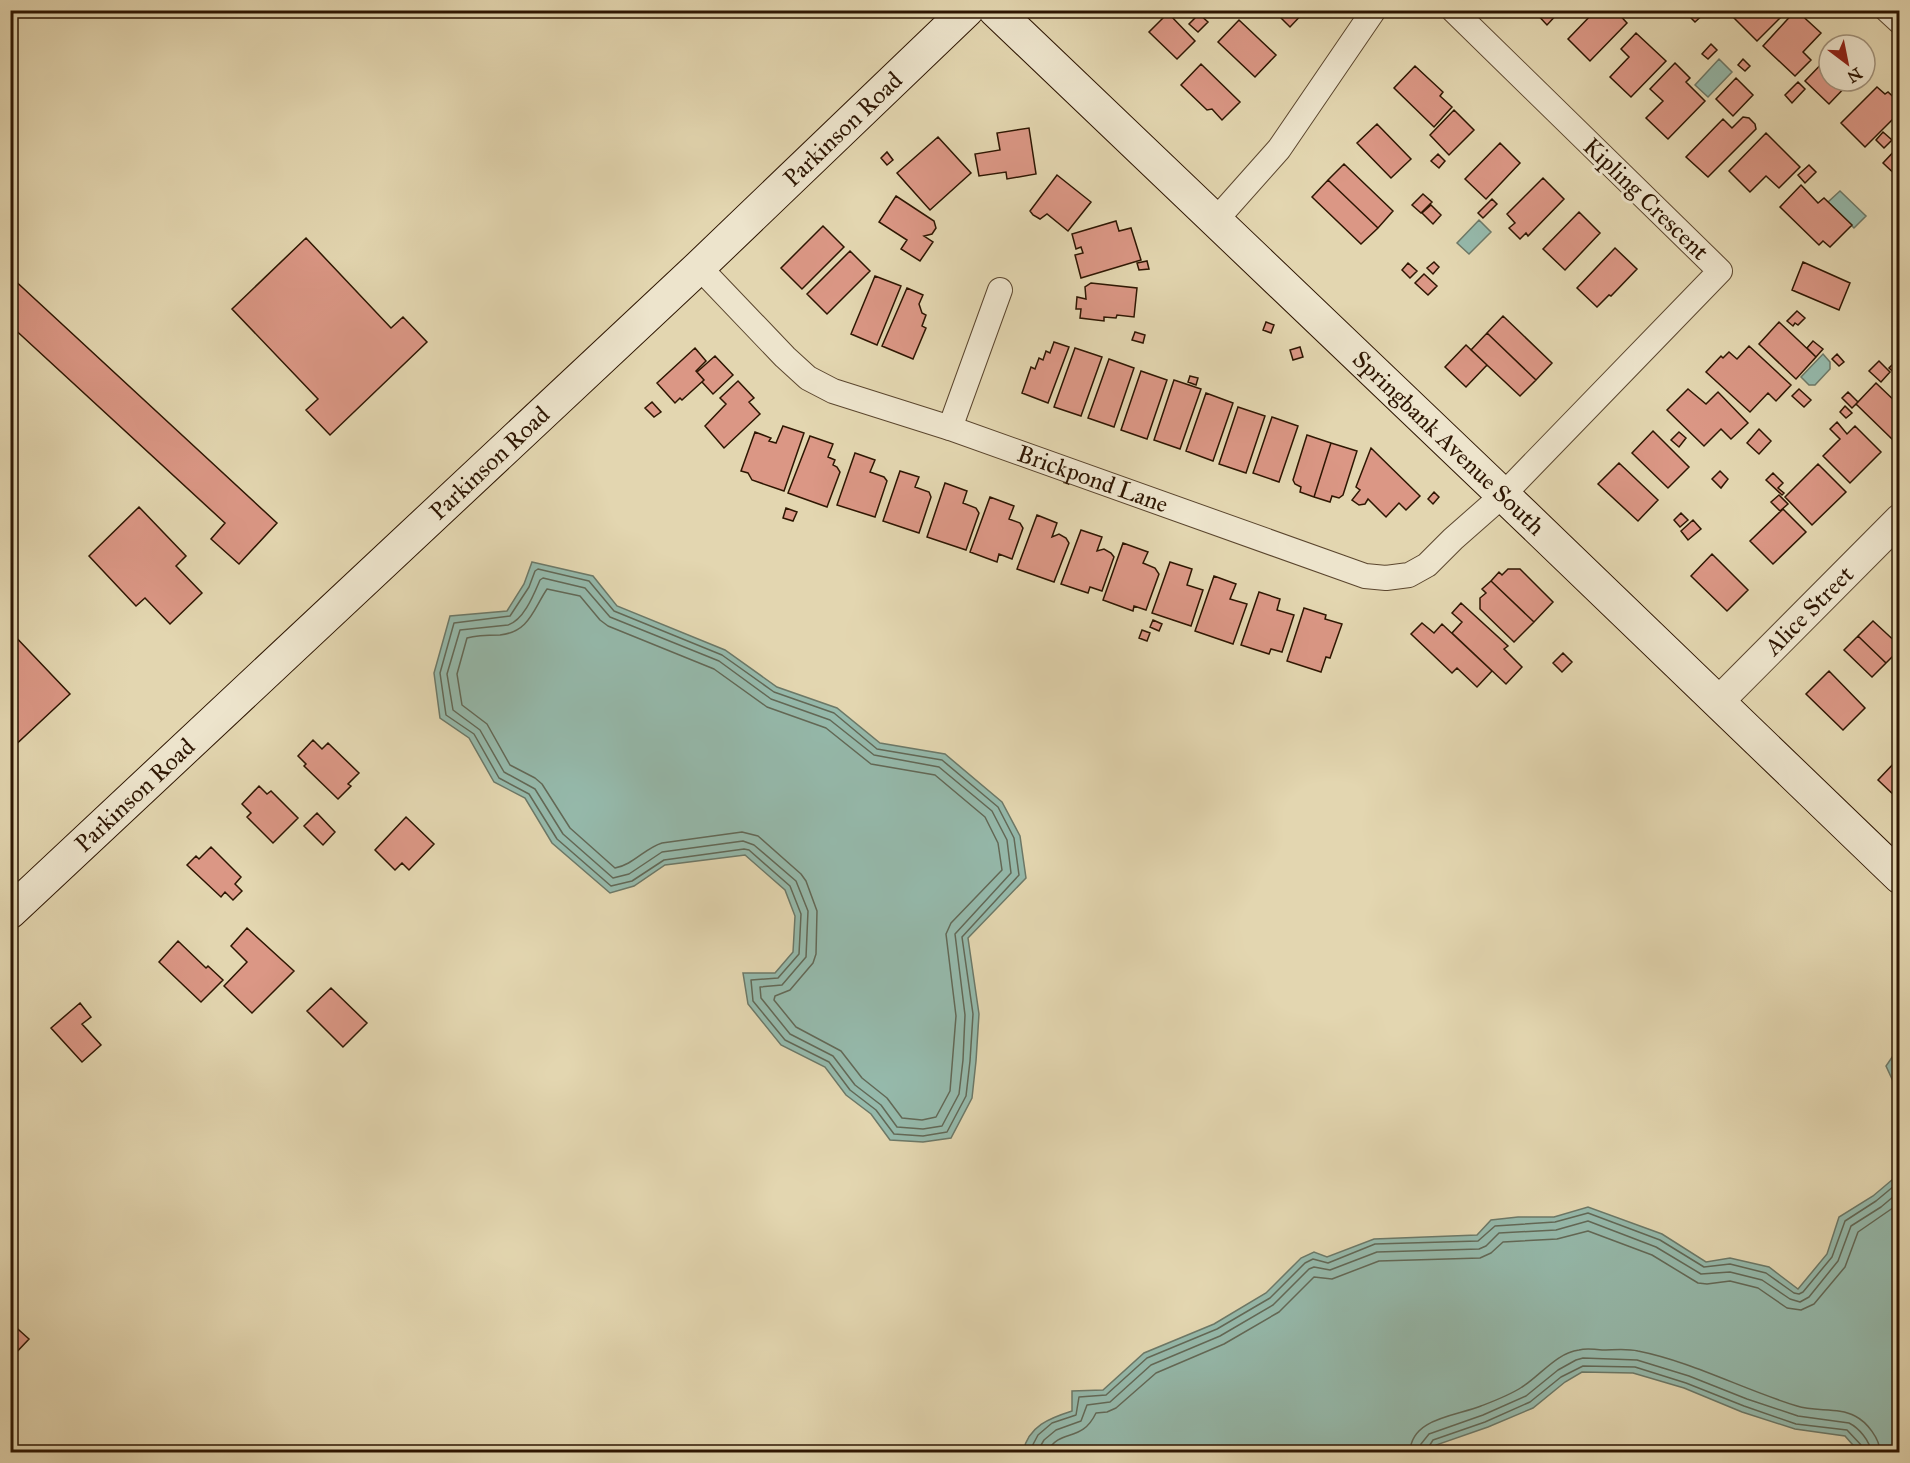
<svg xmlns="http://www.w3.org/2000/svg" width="1910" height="1463" viewBox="0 0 1910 1463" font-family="'IM FELL Great Primer',serif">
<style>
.water{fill:#95b9ab;stroke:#6c7867;stroke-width:1.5}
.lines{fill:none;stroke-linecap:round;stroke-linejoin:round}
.shore{stroke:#626856;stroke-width:1.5}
.building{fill:#db9785;stroke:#2e1602;stroke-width:1.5}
.minor-casing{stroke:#5b462e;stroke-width:26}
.tertiary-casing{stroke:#5b462e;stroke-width:32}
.secondary-casing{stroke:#2e1602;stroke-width:35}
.minor{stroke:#ede4cc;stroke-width:24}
.tertiary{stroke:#ede4cc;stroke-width:30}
.secondary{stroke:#ede4cc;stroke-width:33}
.labels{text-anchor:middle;stroke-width:6;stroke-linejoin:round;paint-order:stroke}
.street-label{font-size:24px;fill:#2e1602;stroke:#ede4cc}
</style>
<rect width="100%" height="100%" fill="#e3d6b0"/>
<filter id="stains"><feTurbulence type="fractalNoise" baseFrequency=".00333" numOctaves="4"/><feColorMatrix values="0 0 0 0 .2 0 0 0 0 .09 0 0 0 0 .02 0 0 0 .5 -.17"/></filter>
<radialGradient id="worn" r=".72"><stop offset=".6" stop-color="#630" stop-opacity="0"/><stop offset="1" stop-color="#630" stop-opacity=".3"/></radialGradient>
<!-- water -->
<path class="water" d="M 1719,59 L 1732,72 L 1708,97 L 1695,85 Z
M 1840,191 L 1866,216 L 1854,228 L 1828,202 Z
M 1479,220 L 1491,232 L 1469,254 L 1457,243 Z
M 1823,354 L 1830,362 L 1830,369 L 1815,385 L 1809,385 L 1801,377 Z
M 532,562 L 593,576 L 617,606 L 725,650 L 777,687 L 837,708 L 880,743 L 945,754 L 1002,802 L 1020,836 L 1026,878 L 968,938 L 979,1014 L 976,1061 L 972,1098 L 951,1138 L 923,1142 L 890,1140 L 871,1114 L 846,1095 L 825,1067 L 781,1045 L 748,1004 L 743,973 L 775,973 L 793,952 L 795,916 L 785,890 L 745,855 L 665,865 L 634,886 L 610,893 L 552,843 L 525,798 L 494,782 L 469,738 L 440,718 L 434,673 L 450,616 L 507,611 L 524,584 Z
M 1899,1047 L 1899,1094 L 1886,1066 Z
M 1899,1174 L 1899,1452 L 1859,1452 L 1845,1436 L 1795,1429 L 1742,1412 L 1684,1388 L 1633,1373 L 1582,1372 L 1565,1382 L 1533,1408 L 1488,1427 L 1436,1445 L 1432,1452 L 1023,1452 C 1028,1426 1050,1418 1072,1411 L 1072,1391 L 1103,1390 L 1144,1353 L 1214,1324 L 1266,1293 L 1301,1258 L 1314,1252 L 1327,1257 L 1374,1239 L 1477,1235 L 1491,1220 L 1518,1217 L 1554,1217 L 1588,1207 L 1662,1234 L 1706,1262 L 1730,1258 L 1769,1267 L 1798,1289 L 1827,1254 L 1839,1217 L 1873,1196 Z"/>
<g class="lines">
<!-- shore -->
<path class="shore" d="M 538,569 L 589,581 L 614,611 L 722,655 L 774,692 L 834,713 L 877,749 L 942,760 L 998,807 L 1014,838 L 1019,875 L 962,937 L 973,1014 L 970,1061 L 966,1096 L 947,1132 L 923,1136 L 894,1134 L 876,1110 L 850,1090 L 829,1062 L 785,1040 L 753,1001 L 751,980 L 778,978 L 799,954 L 801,914 L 790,886 L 749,850 L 744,849 L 664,860 L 632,881 L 611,886 L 557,839 L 529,794 L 499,778 L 474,734 L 446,715 L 440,673 L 454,623 L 510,616 L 529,587 L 535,571 Z
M 543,578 L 585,588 L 610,617 L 719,661 L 771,699 L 830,720 L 874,755 L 939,767 L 992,811 L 1007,840 L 1011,873 L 955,934 L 965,1015 L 963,1060 L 959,1094 L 942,1126 L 923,1129 L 897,1127 L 881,1105 L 855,1085 L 833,1056 L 790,1034 L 761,998 L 760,987 L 782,985 L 806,957 L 808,911 L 796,881 L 754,845 L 743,841 L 662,852 L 629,874 L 613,878 L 563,834 L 535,789 L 504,772 L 480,730 L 453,710 L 447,674 L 460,630 L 508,625 C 524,620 534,594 540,580 Z
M 547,589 L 580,596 L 600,620 L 608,626 L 714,669 L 767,707 L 826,728 L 871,764 L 935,775 L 985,817 L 998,843 L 1002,870 L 951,923 L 946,934 L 956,1016 L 950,1091 L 936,1117 L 922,1120 L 902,1118 L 887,1098 L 862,1078 L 841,1051 L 796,1027 L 774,1000 L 775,996 L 790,990 L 813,963 L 816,954 L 817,911 L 806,881 L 801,874 L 758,836 L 742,832 L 662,843 C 645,848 633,865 615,868 L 570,828 L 542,784 L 535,778 L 510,765 L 487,724 L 462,705 L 457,674 L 467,638 C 477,635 489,635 500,635 C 529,632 533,610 547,589 Z
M 1029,1452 L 1038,1435 L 1052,1423 L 1076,1415 L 1079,1397 L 1106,1395 L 1147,1358 L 1217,1329 L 1270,1298 L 1305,1263 L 1313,1259 L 1328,1263 L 1375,1244 L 1478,1241 L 1495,1226 L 1555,1222 L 1588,1213 L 1660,1240 L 1704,1267 L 1730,1264 L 1766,1273 L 1794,1293 L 1799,1294 L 1803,1292 L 1832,1257 L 1845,1221 L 1876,1201 L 1900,1181
M 1037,1452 L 1044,1440 L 1056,1430 L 1081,1421 L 1087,1405 L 1110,1402 L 1151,1365 L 1220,1336 L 1273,1305 L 1309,1269 L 1314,1267 L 1330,1270 L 1377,1252 L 1479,1249 L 1486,1246 L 1499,1233 L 1556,1230 L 1588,1221 L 1656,1247 L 1701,1274 L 1730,1272 L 1762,1280 L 1790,1299 L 1800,1302 L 1809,1297 L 1838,1261 L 1851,1226 L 1881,1207 L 1900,1191
M 1047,1452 C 1061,1427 1081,1444 1096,1413 L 1107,1412 L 1116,1408 L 1156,1373 L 1224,1344 L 1279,1312 L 1314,1277 L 1332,1279 L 1379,1261 L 1480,1258 L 1491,1253 L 1503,1242 L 1557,1239 L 1588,1231 L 1652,1255 L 1698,1283 L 1707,1284 L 1730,1281 L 1758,1288 L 1787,1308 L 1801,1310 L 1814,1304 L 1845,1267 L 1858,1232 L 1900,1203
M 1410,1452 C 1411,1418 1456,1416 1481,1406 C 1494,1401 1510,1395 1522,1387 C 1540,1376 1556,1353 1579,1350 C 1586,1348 1594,1349 1602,1350 C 1613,1350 1626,1348 1638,1351 C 1693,1362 1744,1390 1797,1406 C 1815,1412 1839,1407 1855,1416 C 1867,1422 1880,1439 1880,1452
M 1419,1452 L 1421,1444 L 1429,1434 L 1483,1415 L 1526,1396 L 1558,1370 L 1576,1360 L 1583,1358 L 1637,1360 L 1689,1376 L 1747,1399 L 1798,1416 L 1849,1423 C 1859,1428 1870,1441 1871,1452
M 1427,1452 L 1428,1448 L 1433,1440 L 1485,1422 L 1530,1402 L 1561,1377 L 1583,1366 L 1635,1367 L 1686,1383 L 1744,1406 L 1796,1424 L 1847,1430 L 1862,1446 L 1863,1452"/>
</g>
<!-- building -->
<path class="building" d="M 1273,10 L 1306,10 L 1290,27 Z
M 1533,10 L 1561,10 L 1547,25 Z
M 1596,10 L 1615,10 L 1627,23 L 1590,61 L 1568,39 Z
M 1689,10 L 1703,10 L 1705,13 L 1695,22 L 1686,13 Z
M 1726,10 L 1772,10 L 1780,18 L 1757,41 Z
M 1796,10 L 1821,33 L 1803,52 L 1811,60 L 1795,76 L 1763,46 Z
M 1168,13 L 1195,41 L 1177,59 L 1149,32 Z
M 1199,14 L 1208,22 L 1198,32 L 1189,24 Z
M 1239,20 L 1276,55 L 1255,77 L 1218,42 Z
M 1636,33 L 1666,61 L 1631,97 L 1610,77 L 1629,57 L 1621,49 Z
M 1711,44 L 1717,50 L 1708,59 L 1702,54 Z
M 1829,56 L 1829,81 L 1851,81 L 1829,104 L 1805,81 Z
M 1743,59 L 1750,66 L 1745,71 L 1738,65 Z
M 1675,63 L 1690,78 L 1686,82 L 1705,101 L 1668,139 L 1646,118 L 1663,101 L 1650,89 Z
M 1201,64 L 1240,102 L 1222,120 L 1212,109 L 1207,110 L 1181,85 Z
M 1415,66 L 1443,92 L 1440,96 L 1452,107 L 1434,127 L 1394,88 Z
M 1736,78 L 1753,95 L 1733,116 L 1716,99 Z
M 1798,82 L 1805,89 L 1792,103 L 1785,95 Z
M 1877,87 L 1885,94 L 1888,92 L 1900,103 L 1900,112 L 1865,147 L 1841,123 Z
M 1454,110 L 1474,130 L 1449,155 L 1430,135 Z
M 1743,117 L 1749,118 L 1755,124 L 1756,129 L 1708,177 L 1686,157 L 1723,119 L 1732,128 Z
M 1377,124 L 1411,159 L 1391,178 L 1357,143 Z
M 1029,128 L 1036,174 L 1007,179 L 1006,172 L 979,176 L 975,154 L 1000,150 L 997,133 Z
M 1883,132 L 1892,140 L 1884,148 L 1876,140 Z
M 1766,133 L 1800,167 L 1779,188 L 1766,176 L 1750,192 L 1729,171 Z
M 938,137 L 971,173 L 930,210 L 897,173 Z
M 1500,143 L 1520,163 L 1486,199 L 1465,179 Z
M 1900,145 L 1900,179 L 1883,163 Z
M 887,152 L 893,160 L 887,165 L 881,158 Z
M 1438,154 L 1445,161 L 1439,168 L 1431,161 Z
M 1344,164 L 1393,211 L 1378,228 L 1328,180 Z
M 1809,165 L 1816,172 L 1805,183 L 1798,175 Z
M 1057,175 L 1091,202 L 1068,231 L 1047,214 L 1040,219 L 1033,215 L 1030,211 Z
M 1543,178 L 1564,199 L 1528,236 L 1526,233 L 1520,239 L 1509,228 L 1515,223 L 1507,214 Z
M 1328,180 L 1378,228 L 1361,244 L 1312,197 Z
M 1801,185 L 1818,203 L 1824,198 L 1852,225 L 1830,247 L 1823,241 L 1819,245 L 1780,207 Z
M 1423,194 L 1432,202 L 1421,213 L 1412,205 Z
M 896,196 L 934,221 L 936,228 L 932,234 L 924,236 L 933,242 L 920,261 L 901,249 L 907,240 L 879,222 Z
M 1492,199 L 1497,204 L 1483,218 L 1478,213 Z
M 1431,205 L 1441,215 L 1433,224 L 1422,213 Z
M 1579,212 L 1600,233 L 1565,270 L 1543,249 Z
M 1116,221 L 1119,231 L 1131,228 L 1141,260 L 1081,278 L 1075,255 L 1083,253 L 1081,247 L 1076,249 L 1072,234 Z
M 823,226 L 844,247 L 802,289 L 781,268 Z
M 306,238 L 391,328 L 403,317 L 427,342 L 330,435 L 306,410 L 318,399 L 232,309 Z
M 1615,248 L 1637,269 L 1611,296 L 1609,295 L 1597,307 L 1577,288 Z
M 850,251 L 870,271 L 827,314 L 807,294 Z
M 1147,261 L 1149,269 L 1139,270 L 1137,263 Z
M 1434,262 L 1439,267 L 1433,274 L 1427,268 Z
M 1803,262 L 1850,283 L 1839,310 L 1792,290 Z
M 1408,263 L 1417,271 L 1410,278 L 1402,270 Z
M 1424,274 L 1437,286 L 1428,295 L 1415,283 Z
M 10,276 L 277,523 L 239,564 L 211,539 L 225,523 L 10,325 Z
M 875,276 L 901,286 L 877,345 L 851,334 Z
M 1091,283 L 1137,288 L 1134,317 L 1117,315 L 1116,318 L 1104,317 L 1104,321 L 1080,318 L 1081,309 L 1076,309 L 1077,297 L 1086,299 L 1085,287 Z
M 907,288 L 923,295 L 919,304 L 922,313 L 926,315 L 922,326 L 926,328 L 913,359 L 882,346 Z
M 1797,311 L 1805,318 L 1798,325 L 1795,323 L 1793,326 L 1787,321 Z
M 1503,316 L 1552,363 L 1536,380 L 1487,333 Z
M 1266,322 L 1274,325 L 1271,333 L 1263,330 Z
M 1779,322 L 1816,357 L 1796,379 L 1759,344 Z
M 1135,332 L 1145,335 L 1143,343 L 1132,340 Z
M 1487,333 L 1536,380 L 1520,396 L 1471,350 Z
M 1813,341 L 1823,349 L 1816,357 L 1807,348 Z
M 1054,342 L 1069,347 L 1048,403 L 1022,393 L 1031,367 L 1035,369 L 1039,358 L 1043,360 L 1046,351 L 1050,353 Z
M 1466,345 L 1487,365 L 1466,387 L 1445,367 Z
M 1749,346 L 1791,385 L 1776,401 L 1768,393 L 1750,412 L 1706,372 L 1721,356 L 1723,358 L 1729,352 L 1737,359 Z
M 1300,347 L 1303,357 L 1293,360 L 1290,350 Z
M 695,348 L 706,361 L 696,371 L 704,380 L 682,400 L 680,398 L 675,403 L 657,383 Z
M 1075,348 L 1102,357 L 1081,416 L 1054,407 Z
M 1837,354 L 1844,362 L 1839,366 L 1832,359 Z
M 715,356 L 733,375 L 713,394 L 702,382 L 704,380 L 697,372 Z
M 1109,359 L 1134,368 L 1114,427 L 1088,418 Z
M 1898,359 L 1900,375 L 1898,376 L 1889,368 Z
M 1879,361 L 1890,372 L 1881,382 L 1869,371 Z
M 1141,371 L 1167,380 L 1147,439 L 1121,430 Z
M 1190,376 L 1198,378 L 1196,385 L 1188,382 Z
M 1174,380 L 1201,389 L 1180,449 L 1154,440 Z
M 738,381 L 754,398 L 749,402 L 760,414 L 724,448 L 705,426 L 726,404 L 720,398 Z
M 1876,383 L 1900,406 L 1900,434 L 1893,440 L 1856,404 Z
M 1688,389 L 1706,404 L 1718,392 L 1748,423 L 1731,439 L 1721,429 L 1704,446 L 1667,410 Z
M 1799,389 L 1811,400 L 1804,407 L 1792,396 Z
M 1848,392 L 1858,402 L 1852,408 L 1842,398 Z
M 1206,393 L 1233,403 L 1213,461 L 1186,451 Z
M 652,402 L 661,412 L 654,417 L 645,408 Z
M 1845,406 L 1852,413 L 1846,418 L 1840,412 Z
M 1238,407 L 1265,416 L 1246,473 L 1219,464 Z
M 1272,417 L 1298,426 L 1279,482 L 1253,473 Z
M 1837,422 L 1847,434 L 1855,426 L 1881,452 L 1850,483 L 1823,456 L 1840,439 L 1830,429 Z
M 783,426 L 804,433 L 784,491 L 752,480 L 748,473 L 741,471 L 755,432 L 771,438 L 769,441 L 776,443 Z
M 1759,429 L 1771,441 L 1759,454 L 1747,443 Z
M 1653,431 L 1689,467 L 1668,488 L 1632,453 Z
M 1679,432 L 1686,438 L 1679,447 L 1671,440 Z
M 1307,435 L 1331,443 L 1314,497 L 1300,492 L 1301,487 L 1295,484 L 1293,480 Z
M 810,436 L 833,444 L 828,457 L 835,460 L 833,465 L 837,467 L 840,472 L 827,507 L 788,493 Z
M 1331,443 L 1357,451 L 1343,495 L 1339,498 L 1332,496 L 1330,502 L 1314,497 Z
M 1371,448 L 1420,496 L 1406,510 L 1399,503 L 1386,517 L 1368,499 L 1365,504 L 1359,505 L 1352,500 L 1360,490 L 1356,487 Z
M 855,453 L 875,460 L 870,472 L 884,477 L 887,481 L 875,517 L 837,505 Z
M 1619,463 L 1658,500 L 1638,521 L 1598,484 Z
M 1818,464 L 1846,492 L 1812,525 L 1785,497 Z
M 900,471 L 919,477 L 915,487 L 929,492 L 931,497 L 919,533 L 883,521 Z
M 1720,471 L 1728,479 L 1721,488 L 1712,479 Z
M 1773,473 L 1783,483 L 1778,488 L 1784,493 L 1782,495 L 1766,480 Z
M 945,483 L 967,491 L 963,503 L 976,508 L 979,513 L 966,550 L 927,537 Z
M 1434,492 L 1439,497 L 1433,504 L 1428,499 Z
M 1779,495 L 1788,504 L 1780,511 L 1771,502 Z
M 990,497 L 1014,506 L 1009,519 L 1020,523 L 1023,528 L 1012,559 L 999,554 L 997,562 L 970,552 Z
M 139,507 L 186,556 L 176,566 L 202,593 L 170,624 L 145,598 L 136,606 L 89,556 Z
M 786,508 L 797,512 L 793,521 L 783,518 Z
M 1783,509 L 1806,532 L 1773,564 L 1750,541 Z
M 1681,513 L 1688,520 L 1680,527 L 1674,520 Z
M 1037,515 L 1057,523 L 1052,537 L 1059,534 L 1066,538 L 1069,543 L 1054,582 L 1017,569 Z
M 1693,520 L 1701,529 L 1688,540 L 1681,531 Z
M 1081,530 L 1102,537 L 1097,551 L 1104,549 L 1111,553 L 1114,557 L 1102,591 L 1090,587 L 1088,593 L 1061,584 Z
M 1123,543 L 1148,552 L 1143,563 L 1155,568 L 1159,574 L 1146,610 L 1134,606 L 1133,611 L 1103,600 Z
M 1712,554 L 1748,590 L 1727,611 L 1691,576 Z
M 1170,562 L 1192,569 L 1187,585 L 1203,590 L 1191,626 L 1152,613 Z
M 1508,569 L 1520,569 L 1553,602 L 1534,622 L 1491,581 L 1499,572 L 1502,575 Z
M 1214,576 L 1236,584 L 1230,599 L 1247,604 L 1233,644 L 1195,631 Z
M 1491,581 L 1534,622 L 1514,642 L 1480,609 L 1480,598 L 1486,593 L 1482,589 Z
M 1259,592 L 1280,599 L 1277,610 L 1294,615 L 1282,652 L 1271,649 L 1269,654 L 1241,645 Z
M 1461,603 L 1508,646 L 1504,649 L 1522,667 L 1506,684 L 1452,633 L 1462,622 L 1452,613 Z
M 1304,608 L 1326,615 L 1325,619 L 1342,624 L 1330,658 L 1326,657 L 1321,672 L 1287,661 Z
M 1153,620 L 1162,624 L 1159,631 L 1150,627 Z
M 1873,621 L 1900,646 L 1900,649 L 1886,663 L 1858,636 Z
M 1422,623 L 1434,633 L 1442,624 L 1492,671 L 1477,687 L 1457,668 L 1452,673 L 1411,634 Z
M 1142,630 L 1150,633 L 1147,641 L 1139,638 Z
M 10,631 L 70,694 L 10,750 Z
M 1858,636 L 1886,663 L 1872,677 L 1844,650 Z
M 1563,653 L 1572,662 L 1562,672 L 1553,663 Z
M 1829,671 L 1865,708 L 1843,730 L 1806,694 Z
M 313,740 L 322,749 L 328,743 L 359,773 L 348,784 L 351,786 L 338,799 L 304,766 L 306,764 L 298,756 Z
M 1896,761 L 1900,764 L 1900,795 L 1897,798 L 1878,780 Z
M 259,786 L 267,794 L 271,791 L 298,818 L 273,843 L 247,817 L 251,813 L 242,804 Z
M 317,813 L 335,832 L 323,845 L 304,826 Z
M 406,817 L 434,844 L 409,870 L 402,863 L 395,870 L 375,850 Z
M 211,847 L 241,877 L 235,884 L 242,891 L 233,900 L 225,892 L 221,897 L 187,865 L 196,856 L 199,859 Z
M 247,928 L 294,971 L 252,1013 L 224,986 L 247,962 L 231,946 Z
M 178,941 L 206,968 L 208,966 L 223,980 L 201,1002 L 159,962 Z
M 331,988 L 367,1023 L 343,1047 L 307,1011 Z
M 80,1003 L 91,1017 L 82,1024 L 101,1045 L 82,1062 L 51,1028 Z
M 10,1322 L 29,1339 L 10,1359 Z"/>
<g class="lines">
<!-- minor casing -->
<g class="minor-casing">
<g id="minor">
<path d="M 1887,10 L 1900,22"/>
<path d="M 1215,221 L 1279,149 L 1374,10"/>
<path id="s1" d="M 699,267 L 785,357 L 808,378 L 833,391 L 950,428 L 1365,576 L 1386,578 L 1409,575 L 1427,565 L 1453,539 L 1503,495 L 1720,271 L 1453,10"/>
<path d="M 950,428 L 1000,290"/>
</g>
</g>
<!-- tertiary casing -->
<g class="tertiary-casing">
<g id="tertiary">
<path id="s2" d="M 1718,702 L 1900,519"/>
</g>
</g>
<!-- secondary casing -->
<g class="secondary-casing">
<g id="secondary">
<path id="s3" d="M 995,10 L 1524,515 L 1900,877"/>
<path id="s4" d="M 10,912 L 699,267 L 967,10"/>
</g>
</g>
<!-- minor -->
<use href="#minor" class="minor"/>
<!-- tertiary -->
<use href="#tertiary" class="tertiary"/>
<!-- secondary -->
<use href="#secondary" class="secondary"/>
</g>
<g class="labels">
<!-- street labels -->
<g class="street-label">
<text dy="8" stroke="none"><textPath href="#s4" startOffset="1143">Parkinson Road</textPath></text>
<text transform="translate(1646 199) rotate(44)" y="8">Kipling Crescent</text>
<text dy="8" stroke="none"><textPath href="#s3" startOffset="627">Springbank Avenue South</textPath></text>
<text dy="8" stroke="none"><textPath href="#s4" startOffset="657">Parkinson Road</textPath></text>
<text dy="8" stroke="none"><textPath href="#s1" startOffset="458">Brickpond Lane</textPath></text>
<text dy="8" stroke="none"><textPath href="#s2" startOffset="129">Alice Street</textPath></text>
<text dy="8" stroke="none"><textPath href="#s4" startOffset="171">Parkinson Road</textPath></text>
</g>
</g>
<!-- margin -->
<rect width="1910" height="1463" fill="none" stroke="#e3d6b0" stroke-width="36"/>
<rect x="12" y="12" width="1886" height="1439" fill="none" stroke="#2e1602" stroke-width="3"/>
<rect x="18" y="18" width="1874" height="1427" fill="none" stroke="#2e1602" stroke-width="1.5"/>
<!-- north arrow -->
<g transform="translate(1847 63) rotate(148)"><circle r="28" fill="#ede4cc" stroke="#a1927b" stroke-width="1.5"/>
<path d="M0-4.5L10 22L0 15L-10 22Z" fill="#8f2418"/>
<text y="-9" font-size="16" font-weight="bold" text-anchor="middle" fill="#2e1602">N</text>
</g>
<rect width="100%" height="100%" filter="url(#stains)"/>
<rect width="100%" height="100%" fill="url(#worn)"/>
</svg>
